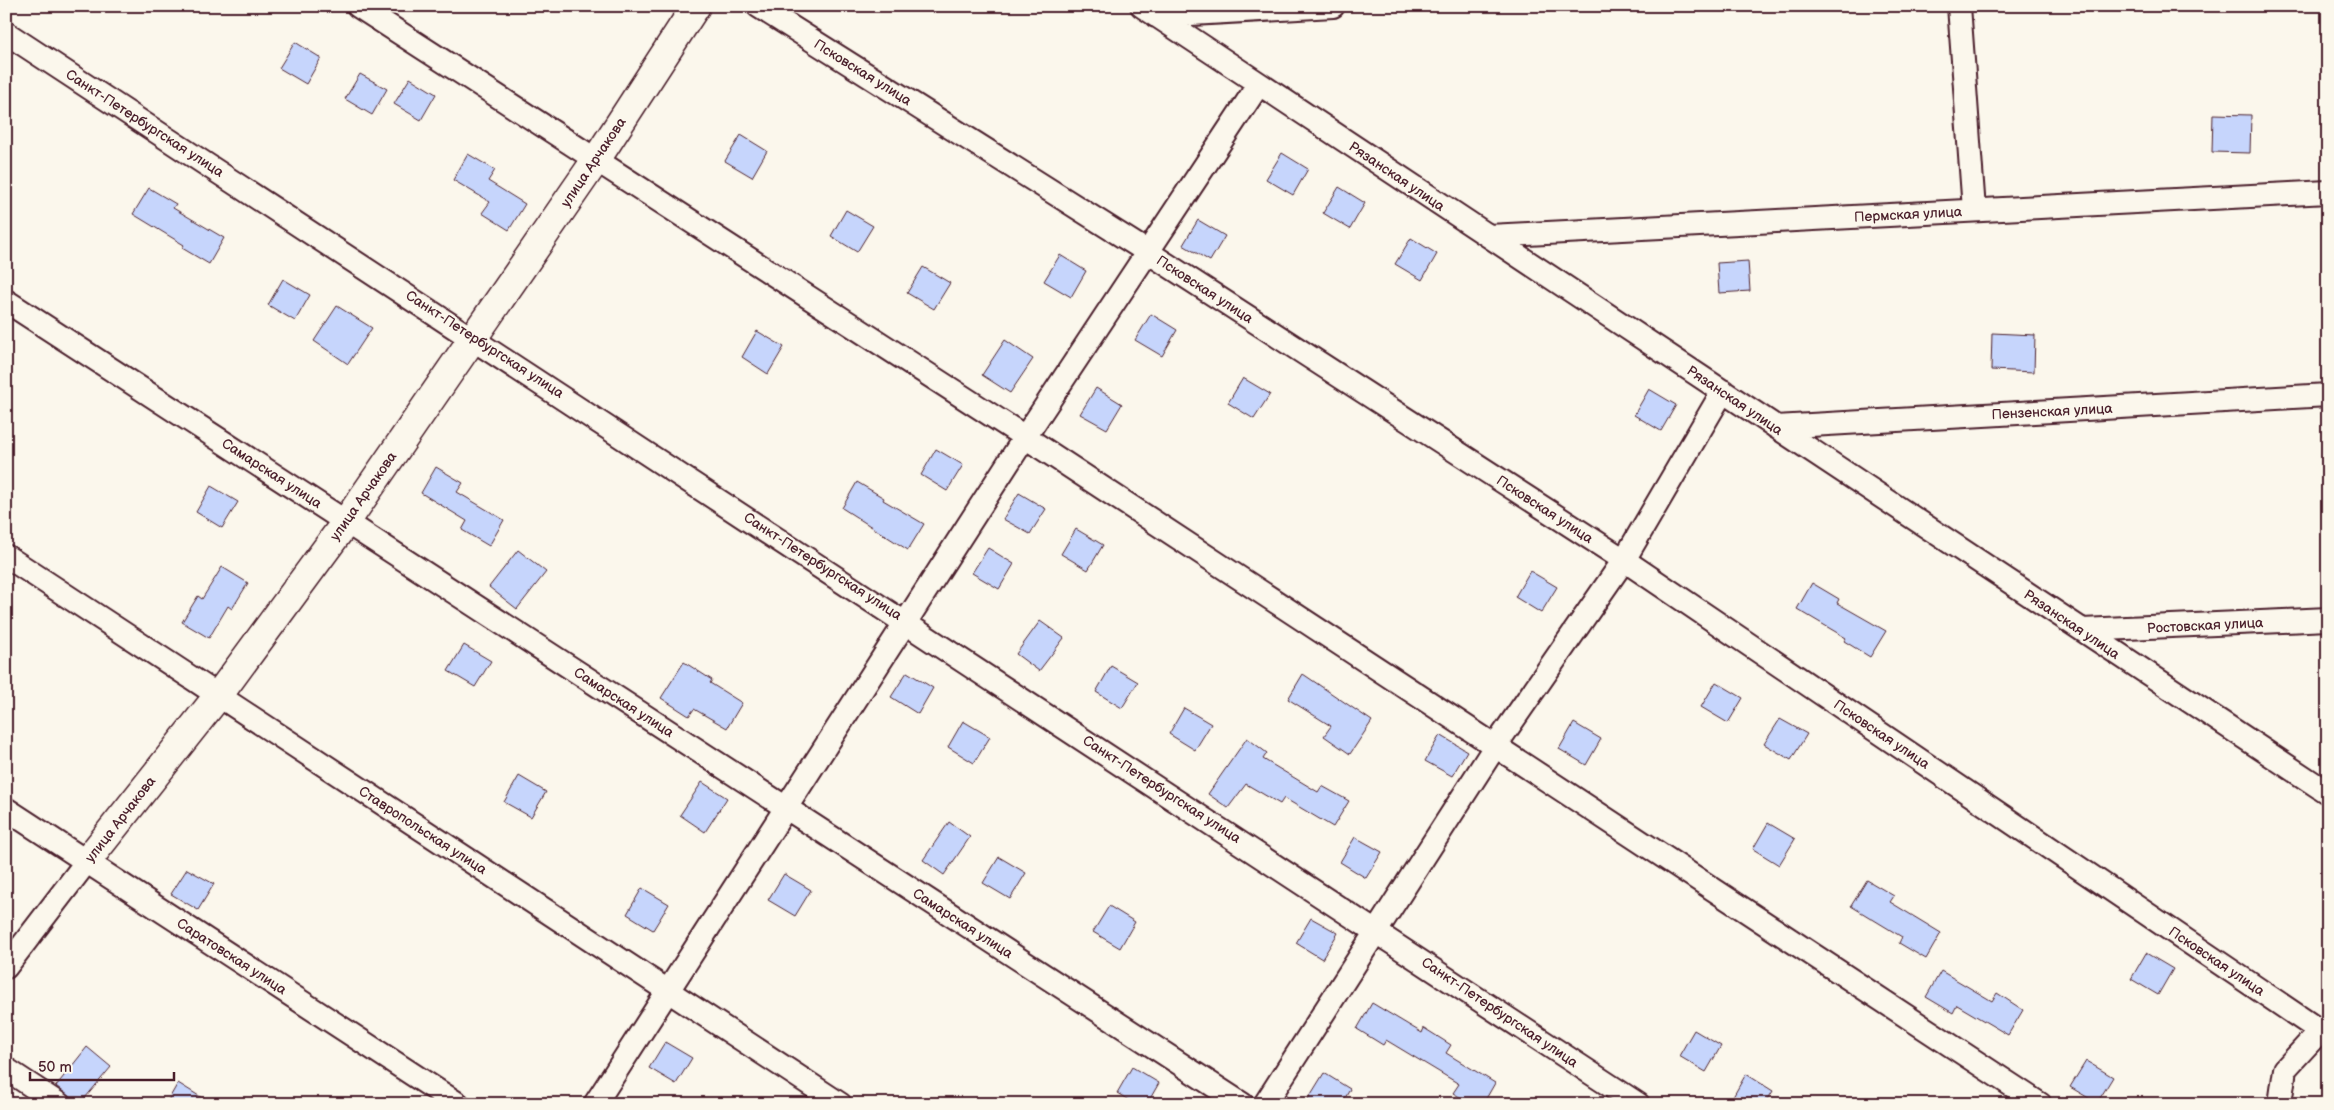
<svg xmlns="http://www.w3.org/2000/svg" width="2334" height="1110" viewBox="0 0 2334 1110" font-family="'Balsamiq Sans',sans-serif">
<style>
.building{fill:#c6d5fc;stroke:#4a1f2b}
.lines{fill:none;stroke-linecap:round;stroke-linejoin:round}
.minor-casing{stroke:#4a1f2b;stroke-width:26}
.tertiary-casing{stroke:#4a1f2b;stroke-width:31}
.minor{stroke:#fbf7ec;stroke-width:22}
.tertiary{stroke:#fbf7ec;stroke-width:28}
.labels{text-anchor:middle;stroke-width:4;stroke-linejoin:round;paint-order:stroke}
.street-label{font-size:14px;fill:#4a1f2b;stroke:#fbf7ec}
</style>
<rect width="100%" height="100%" fill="#fbf7ec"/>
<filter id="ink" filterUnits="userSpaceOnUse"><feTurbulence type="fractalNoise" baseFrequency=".02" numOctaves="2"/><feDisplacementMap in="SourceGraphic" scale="10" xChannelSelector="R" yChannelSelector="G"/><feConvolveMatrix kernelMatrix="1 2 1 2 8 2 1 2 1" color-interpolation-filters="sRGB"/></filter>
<g filter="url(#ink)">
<!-- building -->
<path class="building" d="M 295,42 L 321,58 L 306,84 L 279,68 Z
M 360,74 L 387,89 L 372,115 L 345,99 Z
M 410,78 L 436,94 L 421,120 L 394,104 Z
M 2213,114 L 2251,115 L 2250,153 L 2212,152 Z
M 741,135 L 767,151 L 752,177 L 725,161 Z
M 1282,153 L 1308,169 L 1293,195 L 1266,179 Z
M 468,154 L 495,170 L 488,181 L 525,204 L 509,230 L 482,213 L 490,202 L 453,180 Z
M 1339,187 L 1365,203 L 1350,229 L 1323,213 Z
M 149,188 L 176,204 L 173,208 L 224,238 L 209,264 L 182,248 L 184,245 L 133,214 Z
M 846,210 L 873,226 L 857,252 L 831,236 Z
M 1198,220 L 1225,236 L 1210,261 L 1183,245 Z
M 1411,238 L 1437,254 L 1422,280 L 1395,264 Z
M 1060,255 L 1086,271 L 1071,297 L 1044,281 Z
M 1748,261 L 1750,291 L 1719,293 L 1717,263 Z
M 923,267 L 950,283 L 934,309 L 907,293 Z
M 283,279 L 310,295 L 295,321 L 268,305 Z
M 337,306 L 372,328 L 348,364 L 314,341 Z
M 1151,314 L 1177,330 L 1162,356 L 1135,340 Z
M 757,331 L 784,347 L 768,374 L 742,357 Z
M 1992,333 L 2035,335 L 2034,372 L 1991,370 Z
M 1005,340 L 1033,359 L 1010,393 L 982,375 Z
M 1243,378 L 1270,394 L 1254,419 L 1228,403 Z
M 1096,388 L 1122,404 L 1107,429 L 1080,414 Z
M 1649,389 L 1676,405 L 1661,431 L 1634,415 Z
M 936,449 L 963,465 L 947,491 L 921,475 Z
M 436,467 L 463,483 L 457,492 L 504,520 L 489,546 L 462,530 L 467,521 L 421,493 Z
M 857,482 L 884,498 L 883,500 L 924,524 L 908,550 L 842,508 Z
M 211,486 L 238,502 L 222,528 L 196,512 Z
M 1019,493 L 1046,509 L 1030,534 L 1003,519 Z
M 1076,529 L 1103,545 L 1088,570 L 1061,554 Z
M 988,548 L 1014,564 L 999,589 L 972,573 Z
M 518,550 L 546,572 L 517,609 L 489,587 Z
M 222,567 L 248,583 L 232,609 L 228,606 L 209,638 L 182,622 L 198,596 L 202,599 Z
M 1530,571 L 1557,587 L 1541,613 L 1515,597 Z
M 1812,583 L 1839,599 L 1837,603 L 1886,631 L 1870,657 L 1844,641 L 1846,638 L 1797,609 Z
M 1040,621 L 1064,638 L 1039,671 L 1016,654 Z
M 464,645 L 491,661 L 475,687 L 448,671 Z
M 684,662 L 712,680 L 710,683 L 742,703 L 727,728 L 694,709 L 689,716 L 661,698 Z
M 1111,666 L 1138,682 L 1122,708 L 1096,692 Z
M 907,672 L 933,688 L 918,714 L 891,697 Z
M 1303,674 L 1372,721 L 1350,754 L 1324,736 L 1331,726 L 1288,699 Z
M 1716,682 L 1743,698 L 1728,723 L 1701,707 Z
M 1184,708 L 1211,724 L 1195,750 L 1169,734 Z
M 1780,719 L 1807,734 L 1791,760 L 1764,744 Z
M 963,721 L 990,737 L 974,763 L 948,747 Z
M 1574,723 L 1601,739 L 1586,765 L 1559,749 Z
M 1440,735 L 1467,751 L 1452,776 L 1425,761 Z
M 1247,738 L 1267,753 L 1263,759 L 1318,792 L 1322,786 L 1349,801 L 1333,827 L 1284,798 L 1280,804 L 1246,784 L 1228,808 L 1208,794 Z
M 519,776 L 546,792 L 531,817 L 504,802 Z
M 702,782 L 727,798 L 705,832 L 680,815 Z
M 949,822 L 970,837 L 944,875 L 923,860 Z
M 1768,823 L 1795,839 L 1779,865 L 1753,849 Z
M 1355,837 L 1382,852 L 1366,878 L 1340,862 Z
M 999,857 L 1026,873 L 1010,899 L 983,883 Z
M 187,869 L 214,884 L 198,910 L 171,894 Z
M 784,874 L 811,890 L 795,916 L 768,900 Z
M 1867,880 L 1894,896 L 1890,902 L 1941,933 L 1926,959 L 1899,943 L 1902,937 L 1851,906 Z
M 642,888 L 669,904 L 653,930 L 627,914 Z
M 1109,906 L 1135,922 L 1120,948 L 1093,932 Z
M 1311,918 L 1338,933 L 1322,959 L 1296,943 Z
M 2146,953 L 2173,969 L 2158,995 L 2131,979 Z
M 1941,971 L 1992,1001 L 1997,993 L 2023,1010 L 2008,1035 L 1957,1005 L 1953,1013 L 1926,997 Z
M 1372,1003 L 1422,1033 L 1424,1028 L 1451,1045 L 1446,1053 L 1495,1083 L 1483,1104 L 1471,1104 L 1453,1093 L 1459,1084 L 1386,1040 L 1383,1045 L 1357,1029 Z
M 1694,1030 L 1721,1046 L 1706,1072 L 1679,1056 Z
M 665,1042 L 692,1058 L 676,1084 L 649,1068 Z
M 87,1047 L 111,1067 L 80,1104 L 78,1104 L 56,1086 Z
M 2086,1061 L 2113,1077 L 2097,1103 L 2070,1087 Z
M 1132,1067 L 1159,1083 L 1147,1104 L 1135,1104 L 1117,1093 Z
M 1324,1073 L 1350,1089 L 1342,1104 L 1316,1104 L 1308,1099 Z
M 1746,1074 L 1773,1091 L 1765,1104 L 1729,1104 Z
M 178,1083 L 212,1104 L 166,1104 Z"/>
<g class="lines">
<!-- minor casing -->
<g class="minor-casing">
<path id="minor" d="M 358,6 L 1025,437 L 2040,1104
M 758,6 L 1146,251 L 1624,560 L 2320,1031
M 1142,6 L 2328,793
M 1959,6 L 1974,210
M 1156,16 L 1333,6
M 6,33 C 553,386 1097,743 1638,1104
M 1489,236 L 2328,192
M 6,301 L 1242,1104
M 1776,427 L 2328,395
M 6,556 L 840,1104
M 2082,630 L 2328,619
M 6,809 L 458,1104
M 6,967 L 87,861
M 6,1069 L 59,1104
M 595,1104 L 1025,437 L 1259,84
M 1265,1104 L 1496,745 L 1624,560 L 1723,391
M 2280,1104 L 2285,1069 L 2320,1031 L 2328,1025"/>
</g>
<!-- tertiary casing -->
<g class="tertiary-casing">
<path id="tertiary" d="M 87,861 L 218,696 L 346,522 L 596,160 L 696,6"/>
</g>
<!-- minor -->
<use href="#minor" class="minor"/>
<!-- tertiary -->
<use href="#tertiary" class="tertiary"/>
</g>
</g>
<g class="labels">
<!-- street labels -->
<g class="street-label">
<text transform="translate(863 72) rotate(32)" y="5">Псковская улица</text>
<text transform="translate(145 123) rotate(33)" y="5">Санкт-Петербургская улица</text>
<text transform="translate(593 162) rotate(-56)" y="5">улица Арчакова</text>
<text transform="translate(1397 176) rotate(34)" y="5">Рязанская улица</text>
<text transform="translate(1908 214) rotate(-3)" y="5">Пермская улица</text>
<text transform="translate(1205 289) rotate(33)" y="5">Псковская улица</text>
<text transform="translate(485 344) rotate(33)" y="5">Санкт-Петербургская улица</text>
<text transform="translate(1735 400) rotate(34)" y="5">Рязанская улица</text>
<text transform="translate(2052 411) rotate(-3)" y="5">Пензенская улица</text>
<text transform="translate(272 473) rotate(33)" y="5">Самарская улица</text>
<text transform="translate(363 496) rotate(-55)" y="5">улица Арчакова</text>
<text transform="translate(1545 509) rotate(33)" y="5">Псковская улица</text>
<text transform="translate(823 566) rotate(33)" y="5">Санкт-Петербургская улица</text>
<text transform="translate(2072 624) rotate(34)" y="5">Рязанская улица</text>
<text transform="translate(2205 625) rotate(-3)" y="5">Ростовская улица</text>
<text transform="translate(624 702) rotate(33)" y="5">Самарская улица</text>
<text transform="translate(1882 734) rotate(34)" y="5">Псковская улица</text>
<text transform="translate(1162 789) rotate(33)" y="5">Санкт-Петербургская улица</text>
<text transform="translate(120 819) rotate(-52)" y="5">улица Арчакова</text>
<text transform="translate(423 830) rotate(33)" y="5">Ставропольская улица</text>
<text transform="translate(963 923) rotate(33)" y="5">Самарская улица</text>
<text transform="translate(232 956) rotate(33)" y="5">Саратовская улица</text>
<text transform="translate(2217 961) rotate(34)" y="5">Псковская улица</text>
<text transform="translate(1500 1012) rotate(34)" y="5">Санкт-Петербургская улица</text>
</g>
</g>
<!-- margin -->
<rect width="2334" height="1110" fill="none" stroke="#fbf7ec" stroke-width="25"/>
<rect x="12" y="12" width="2309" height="1085" fill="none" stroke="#4a1f2b" stroke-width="2" filter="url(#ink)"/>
<!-- scale -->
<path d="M30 1072v8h144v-8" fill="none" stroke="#4a1f2b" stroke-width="2.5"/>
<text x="38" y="1072" font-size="15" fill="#4a1f2b" stroke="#fbf7ec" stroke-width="4" paint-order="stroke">50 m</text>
</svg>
